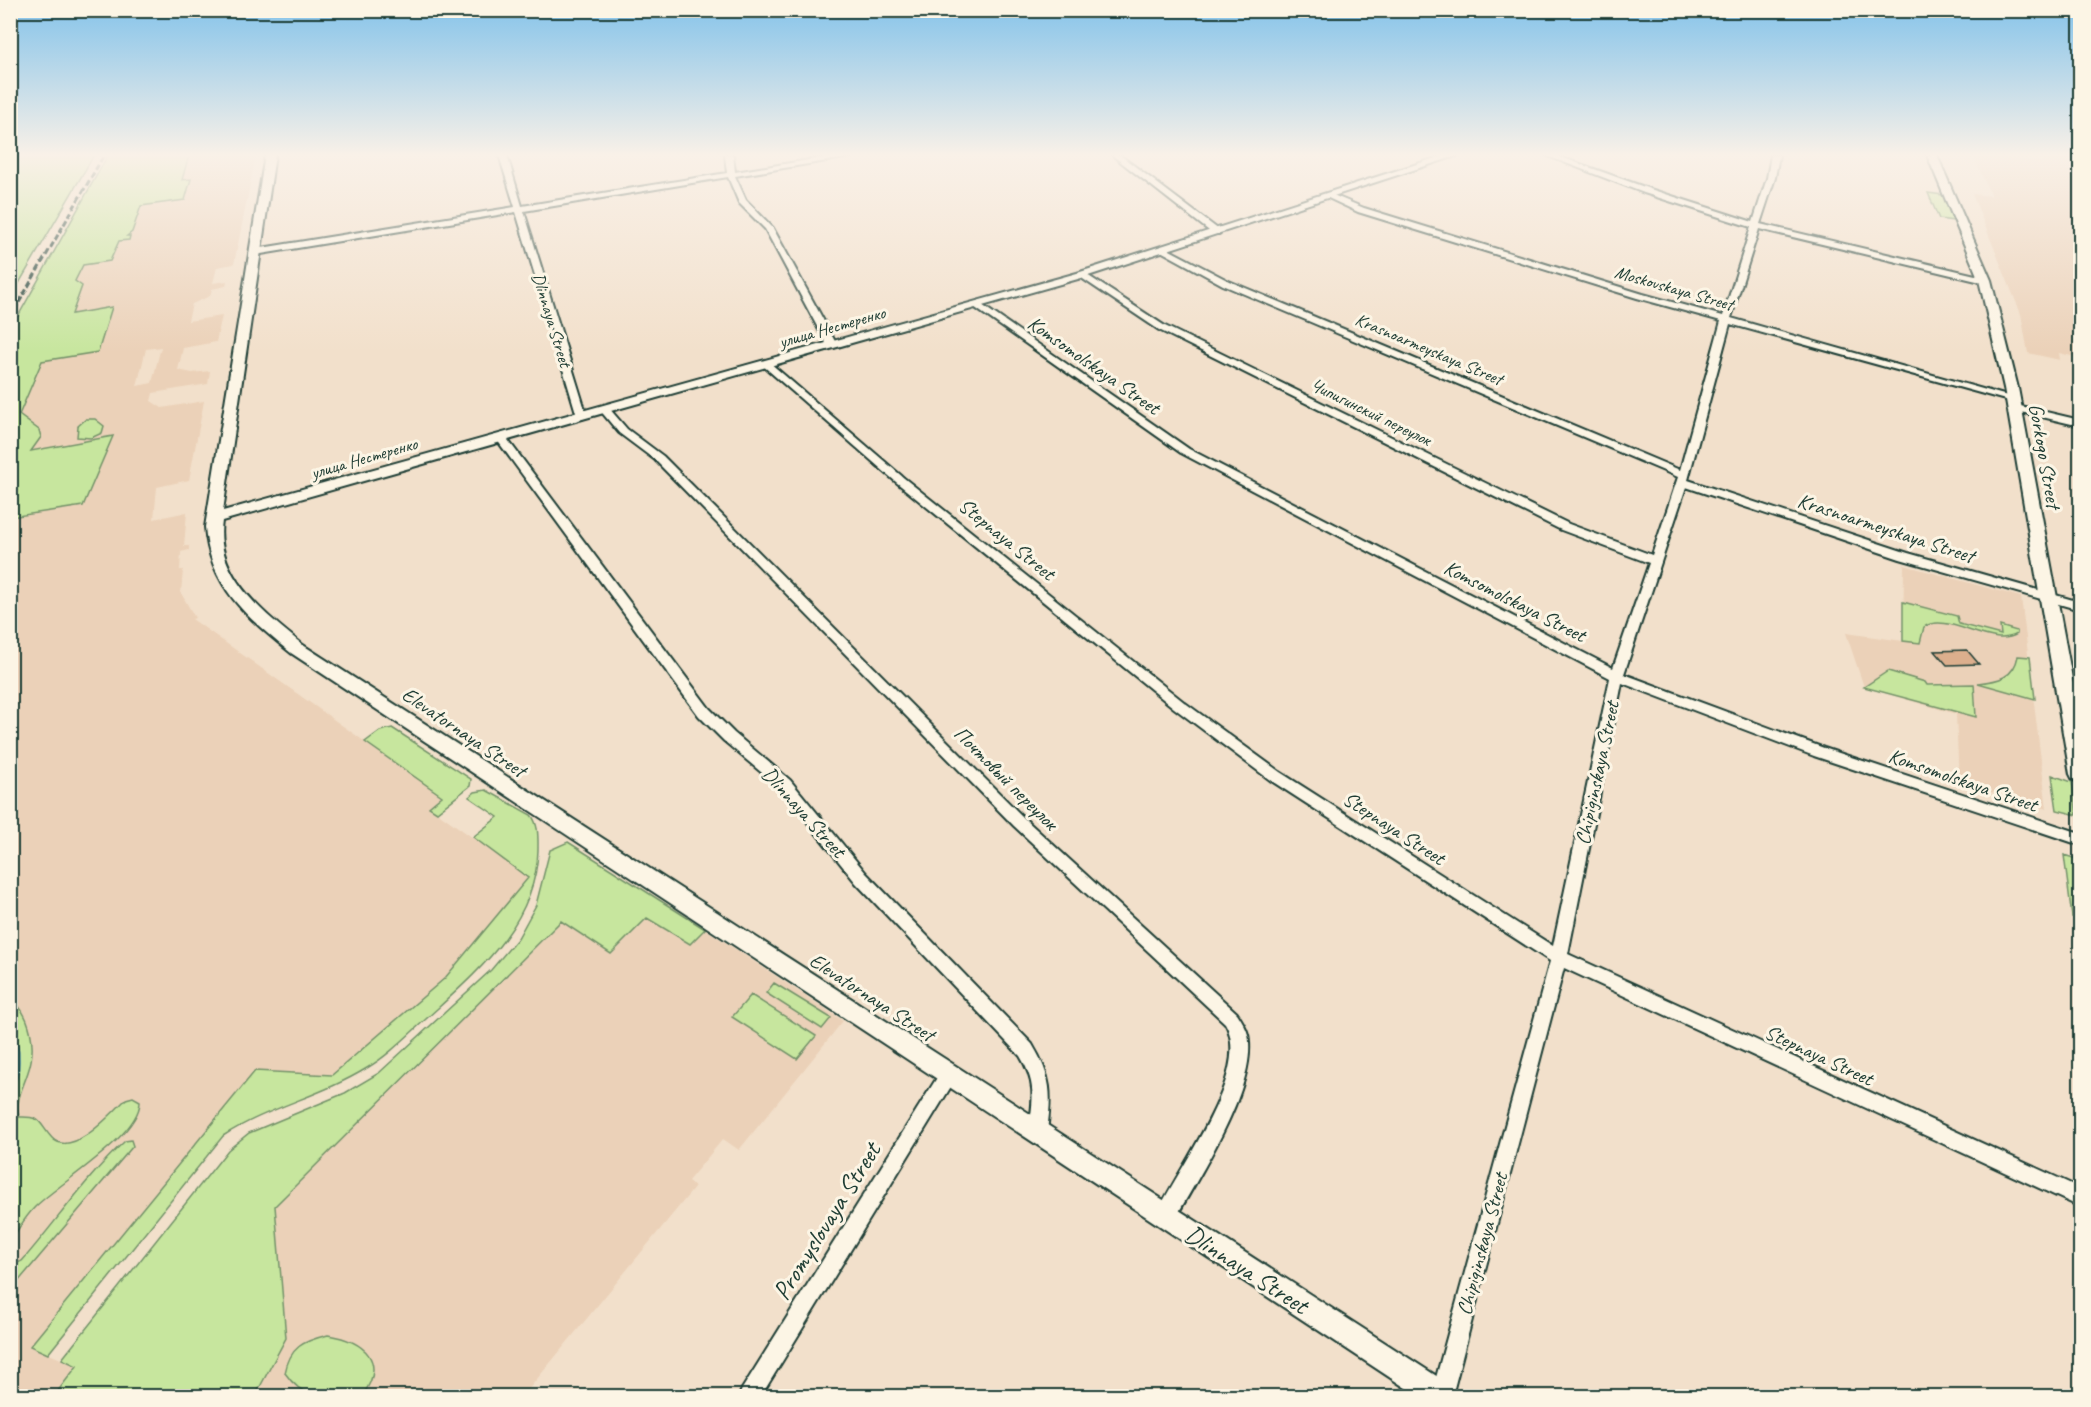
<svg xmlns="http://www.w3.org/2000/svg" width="2091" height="1407" viewBox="0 0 2091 1407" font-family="Caveat,sans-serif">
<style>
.built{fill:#ebd1b8;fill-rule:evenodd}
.green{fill:#c7e69e;stroke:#739269;stroke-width:1.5}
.water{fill:#8edaee;stroke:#629ba4;stroke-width:1.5}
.building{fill:#dcaf8d;stroke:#1f3d34;stroke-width:1.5}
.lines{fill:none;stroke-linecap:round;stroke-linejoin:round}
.minor-casing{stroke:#1f3d34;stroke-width:4}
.tertiary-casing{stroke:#1f3d34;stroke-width:4}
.secondary-casing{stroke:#1f3d34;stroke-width:4}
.minor{fill:#fcf5e5;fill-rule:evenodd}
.tertiary{fill:#fcf5e5;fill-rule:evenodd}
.secondary{fill:#fcf5e5;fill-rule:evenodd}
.rail{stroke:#1f3d34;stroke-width:3;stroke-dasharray:6 3;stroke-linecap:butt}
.labels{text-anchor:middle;stroke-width:6;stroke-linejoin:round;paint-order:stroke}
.far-street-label{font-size:18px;fill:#1f3d34;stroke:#fcf5e5}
.street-label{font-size:21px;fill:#1f3d34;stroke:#fcf5e5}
.near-street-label{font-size:26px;fill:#1f3d34;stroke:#fcf5e5}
</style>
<rect width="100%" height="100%" fill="#f2e0cb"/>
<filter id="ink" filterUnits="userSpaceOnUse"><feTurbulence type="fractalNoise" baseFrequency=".0167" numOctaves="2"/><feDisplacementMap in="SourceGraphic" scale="12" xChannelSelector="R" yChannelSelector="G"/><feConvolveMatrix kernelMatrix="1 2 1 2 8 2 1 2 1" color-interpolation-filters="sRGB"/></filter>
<g filter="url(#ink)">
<!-- built -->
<path class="built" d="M 189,155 L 256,155 L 234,264 L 217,267 L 213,283 L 227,281 L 226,286 L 212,289 L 210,296 L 192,304 L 188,321 L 222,316 L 216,342 L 183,348 L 178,370 L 192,373 L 210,371 L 208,384 L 153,393 L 151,401 L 162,408 L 204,401 L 189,480 L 157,487 L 154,519 L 187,512 L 184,546 L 189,546 L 189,550 L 181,552 L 180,570 L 183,570 L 181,593 L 195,618 L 192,619 L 443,797 L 430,807 L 529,878 L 445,978 L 332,1075 L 255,1071 L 31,1346 L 77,1366 L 54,1396 L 11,1396 L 11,517 L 82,506 L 113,437 L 11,454 L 11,433 L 42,361 L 112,308 L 72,314 L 82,286 L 75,281 L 83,265 L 110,261 L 119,241 L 132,232 L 141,206 L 185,200 L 191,180 L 182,181 ZM 161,347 L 152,383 L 137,386 L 146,349 Z
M 1973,155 L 2041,162 L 2041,156 L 2080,155 L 2080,358 L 2059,353 L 2060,360 L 2028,353 L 2021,314 L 1972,194 L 1991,196 Z
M 1904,565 L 2021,597 L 2047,809 L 1959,782 L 1956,714 L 1864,687 L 1846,633 L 1903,641 Z
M 647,918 L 690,944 L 705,929 L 843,1021 L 739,1150 L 723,1139 L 688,1181 L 695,1187 L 523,1396 L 255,1396 L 286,1338 L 275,1206 L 561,921 L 611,954 Z"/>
<!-- green -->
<path class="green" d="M 10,155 L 94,155 L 11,297 L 10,297 Z
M 108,155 L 189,155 L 182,180 L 191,179 L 185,200 L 141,206 L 132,232 L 127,236 L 130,236 L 129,240 L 119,241 L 110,261 L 83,265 L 75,281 L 82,286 L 72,314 L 112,307 L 98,352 L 42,361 L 19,415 L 39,430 L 41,437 L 31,451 L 113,436 L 83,506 L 11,517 L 11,329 Z
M 1928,193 L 1943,195 L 1954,221 L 1939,219 Z
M 86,419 L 95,419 L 104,426 L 102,433 L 91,438 L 77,437 L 78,426 Z
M 1903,602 L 1957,616 L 1959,624 L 2001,635 L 2000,626 L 2017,631 L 2017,634 C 1992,650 1948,611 1924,627 L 1920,643 L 1903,641 Z
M 2018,656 L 2030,657 L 2035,699 L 1978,683 C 1998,681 2014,678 2018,656 Z
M 1888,671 L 1925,682 L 1927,685 L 1974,684 L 1976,717 L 1864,687 Z
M 392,728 L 471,779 L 470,786 L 437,812 L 429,807 L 442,796 L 365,742 L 380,731 Z
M 2052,775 L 2072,782 L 2077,815 L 2057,810 Z
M 486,790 L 531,815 C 539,825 538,837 538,850 C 536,924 477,972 426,1019 C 407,1036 389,1055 367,1068 C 322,1096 268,1107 223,1136 L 48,1354 L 30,1346 L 255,1071 L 332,1075 L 445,978 L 528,878 L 473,837 L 498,817 L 469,797 L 475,792 Z
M 568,842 L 705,929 L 690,944 L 647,918 L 611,954 L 561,921 L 275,1206 L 286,1338 L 255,1396 L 54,1396 L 77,1366 L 62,1359 L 228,1150 L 249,1133 L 345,1093 L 379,1073 L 491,970 L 518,938 L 536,905 L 550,850 Z
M 2064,855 L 2080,860 L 2080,918 L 2072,917 Z
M 774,983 L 831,1018 L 822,1029 L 766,993 Z
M 751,995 L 816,1036 L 797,1059 L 732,1017 Z
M 11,998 C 31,1015 37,1047 28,1072 C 23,1088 15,1100 19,1117 C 43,1116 38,1123 52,1138 C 72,1159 112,1113 126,1099 L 133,1097 L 140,1101 C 141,1135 59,1183 35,1207 C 25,1217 18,1229 11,1241 L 11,1091 C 22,1075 17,1049 11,1032 C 7,1024 11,1008 11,998 Z
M 131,1140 L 133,1146 L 11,1290 L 11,1266 L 22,1261 C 57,1221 86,1177 125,1141 Z
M 328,1335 C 364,1341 388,1361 362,1396 C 329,1397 306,1404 285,1373 C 290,1347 303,1341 328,1335 Z"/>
<!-- water -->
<path class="water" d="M 11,1032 C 23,1046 21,1076 11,1091 Z"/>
<!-- building -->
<path class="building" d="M 1967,650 L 1979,664 L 1947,665 L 1935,651 Z"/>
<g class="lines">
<!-- minor casing -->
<g class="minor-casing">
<path id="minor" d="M 499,155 L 507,155 L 522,206 L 727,173 L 725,155 L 733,155 L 735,172 L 839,155 L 855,155 L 851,157 L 735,176 L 746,200 L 773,228 L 837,345 L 832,348 L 827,345 L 765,229 L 739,203 L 728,177 L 524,211 L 587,416 L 582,419 L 577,416 L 516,212 L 255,255 L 251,252 L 255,249 L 515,207 Z
M 1112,155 L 1120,155 L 1219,230 L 1219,234 L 1213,234 Z
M 1545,155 L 1555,155 L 1650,189 L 1753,222 L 1767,178 L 1771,155 L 1779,155 L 1775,178 L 1760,224 L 1988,278 L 1988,282 L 1985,283 L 1759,229 L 1731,318 L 2018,399 L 2017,401 L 2009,401 L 1730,324 L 1688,480 L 1908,553 L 2080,602 L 2080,610 L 1900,559 L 1686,487 L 1624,674 L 1824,748 L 2080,833 L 2080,845 L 1814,756 L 1622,683 L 1568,954 L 2080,1188 L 2080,1207 L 1564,968 L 1452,1396 L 1431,1396 L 1550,961 L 1270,780 L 1174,708 L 896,482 L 761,364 L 769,362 L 904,478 L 1184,702 L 1280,772 L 1553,946 L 1610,678 L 1181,453 L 971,305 L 979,303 L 1189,449 L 1613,668 L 1649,563 L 1561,530 L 1159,330 L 1077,275 L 1084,273 L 1165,326 L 1569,524 L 1652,555 L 1678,477 L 1223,285 L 1159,250 L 1166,248 L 1229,281 L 1680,470 L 1721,321 L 1637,298 L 1358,212 L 1326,197 L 1333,195 L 1364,208 L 1643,294 L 1723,316 L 1751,227 L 1644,193 Z
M 2016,405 L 2080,420 L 2080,426 L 2012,410 L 2011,408 Z
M 604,406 L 608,407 L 627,429 L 663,456 L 1024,818 L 1237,1013 C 1242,1021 1249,1031 1249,1042 C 1253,1094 1198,1177 1173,1223 L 1166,1226 L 1159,1223 L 1156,1216 C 1176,1170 1254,1072 1225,1023 L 1014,826 L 655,460 L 619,433 L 599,409 Z
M 501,435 L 505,436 L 709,708 L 734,733 L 790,780 L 866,873 L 1032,1044 C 1052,1077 1052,1094 1047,1131 L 1044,1137 L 1038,1140 L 1032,1137 L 1029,1131 C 1033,1100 1037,1084 1020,1056 L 856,883 L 780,788 L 724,741 L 699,716 L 497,440 L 496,438 Z
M 949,1066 L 955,1068 L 958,1074 L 955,1080 L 761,1396 L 739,1396 L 742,1389 L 943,1068 Z"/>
</g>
<!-- tertiary casing -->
<g class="tertiary-casing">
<path id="tertiary" d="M 265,155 L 275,155 L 223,511 L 1077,273 L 1445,155 L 1459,155 L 1085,277 L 222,521 C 214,576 265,614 303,645 L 1452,1386 L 1456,1396 L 1418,1396 L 291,653 C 247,617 210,587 205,527 Z"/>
</g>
<!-- secondary casing -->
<g class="secondary-casing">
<path id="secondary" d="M 1927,155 L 1937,155 L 1991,280 L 2018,388 L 2080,721 L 2080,782 L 2073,780 L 2070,774 L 2004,388 L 1979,280 Z"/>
</g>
<!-- minor -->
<use href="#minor" class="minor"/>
<!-- tertiary -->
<use href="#tertiary" class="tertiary"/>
<!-- secondary -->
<use href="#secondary" class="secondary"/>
<!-- rail -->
<path class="rail" d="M 10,318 L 104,155"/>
</g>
</g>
<!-- sky -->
<linearGradient id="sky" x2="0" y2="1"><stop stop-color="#84c3ea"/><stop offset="0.44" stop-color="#f9f1e8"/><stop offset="1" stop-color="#f9f1e8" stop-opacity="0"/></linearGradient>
<rect width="2091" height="352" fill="url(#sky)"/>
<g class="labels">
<!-- far-street labels -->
<g class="far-street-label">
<text transform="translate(1674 288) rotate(16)" y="6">Moskovskaya Street</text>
<text transform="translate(552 320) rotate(73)" y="6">Dlinnaya Street</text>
<text transform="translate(832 327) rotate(-16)" y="6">улица Нестеренко</text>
<text transform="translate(1429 349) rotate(23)" y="6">Krasnoarmeyskaya Street</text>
<text transform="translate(1371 412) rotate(26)" y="6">Чипигинский переулок</text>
<text transform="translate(364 458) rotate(-16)" y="6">улица Нестеренко</text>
</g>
<!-- street labels -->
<g class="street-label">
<text transform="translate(1094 365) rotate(35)" y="7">Komsomolskaya Street</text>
<text transform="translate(2045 456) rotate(80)" y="7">Gorkogo Street</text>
<text transform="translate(1886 528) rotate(18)" y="7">Krasnoarmeyskaya Street</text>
<text transform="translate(1007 539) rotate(39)" y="7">Stepnaya Street</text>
<text transform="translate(1515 601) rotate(27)" y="7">Komsomolskaya Street</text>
<text transform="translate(464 732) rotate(34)" y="7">Elevatornaya Street</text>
<text transform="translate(1597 773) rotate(-78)" y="7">Chipiginskaya Street</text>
<text transform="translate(1006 778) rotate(45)" y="7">Почтовый переулок</text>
<text transform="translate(1963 780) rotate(19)" y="7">Komsomolskaya Street</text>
<text transform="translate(804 812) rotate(48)" y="7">Dlinnaya Street</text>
<text transform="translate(1394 828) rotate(33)" y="7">Stepnaya Street</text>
<text transform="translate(872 997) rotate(33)" y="7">Elevatornaya Street</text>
<text transform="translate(1819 1055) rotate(25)" y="7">Stepnaya Street</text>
<text transform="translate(1482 1244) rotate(-75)" y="7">Chipiginskaya Street</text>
</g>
<!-- near-street labels -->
<g class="near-street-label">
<text transform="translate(826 1221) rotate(-58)" y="9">Promyslovaya Street</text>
<text transform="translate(1247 1269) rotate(33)" y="9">Dlinnaya Street</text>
</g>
</g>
<!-- margin -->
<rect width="2091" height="1407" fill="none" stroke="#fcf5e5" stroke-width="36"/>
<rect x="18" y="18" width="2055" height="1371" fill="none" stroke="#1f3d34" stroke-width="2" filter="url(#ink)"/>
</svg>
